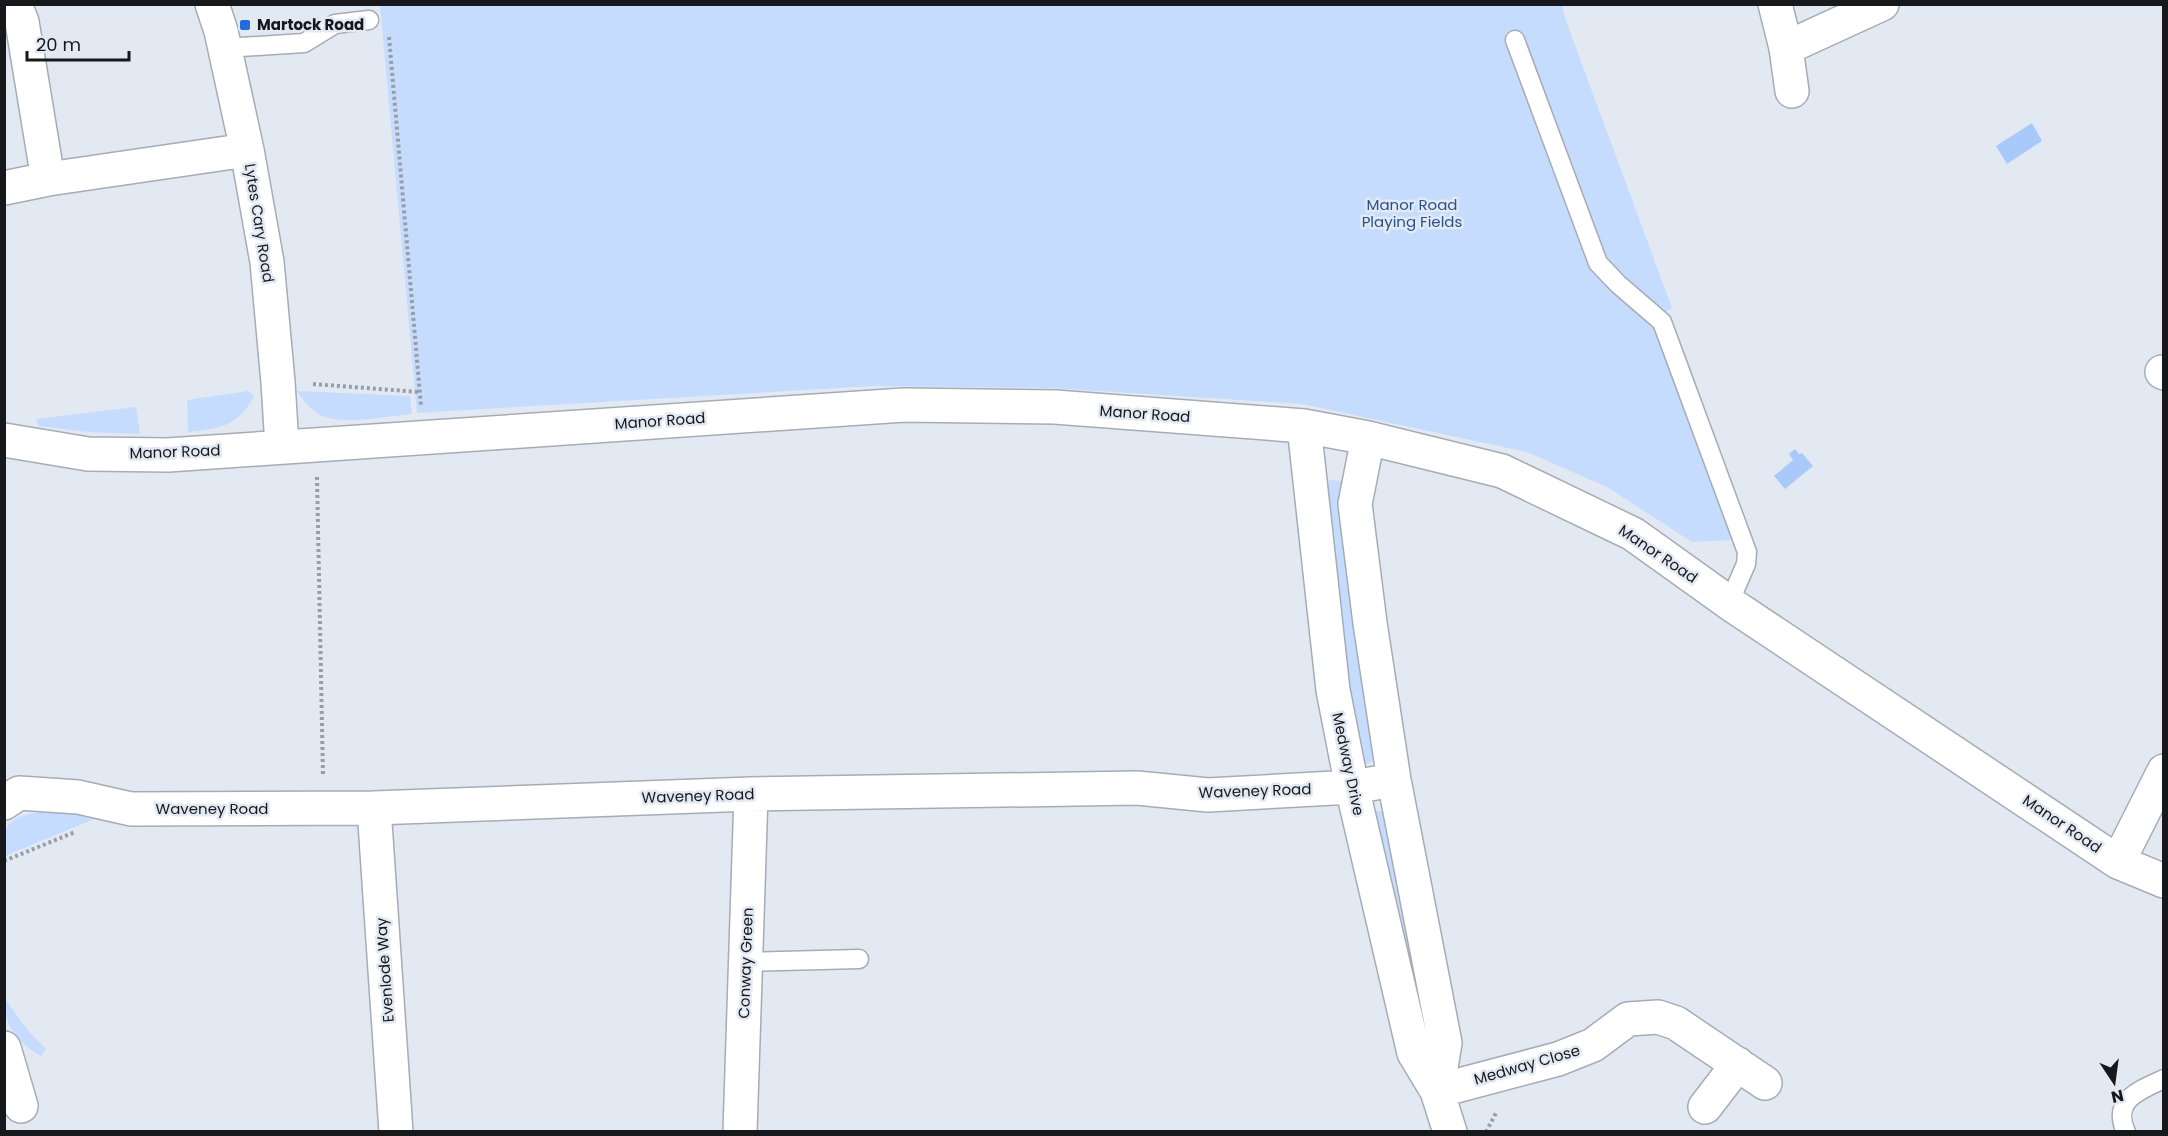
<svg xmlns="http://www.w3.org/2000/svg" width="2168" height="1136" viewBox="0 0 2168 1136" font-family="Poppins,sans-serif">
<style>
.green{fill:#c5dcfe}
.water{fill:#a8c9fa}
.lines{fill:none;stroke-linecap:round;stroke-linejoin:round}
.lane-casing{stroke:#a6acb5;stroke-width:21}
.street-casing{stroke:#a6acb5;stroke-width:36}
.path{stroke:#999ea6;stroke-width:4;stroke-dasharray:3 3;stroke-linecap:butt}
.lane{stroke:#fff;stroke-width:18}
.street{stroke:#fff;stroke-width:33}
.poi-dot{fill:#216ed9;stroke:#e2e9f3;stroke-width:2}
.labels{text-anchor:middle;stroke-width:5;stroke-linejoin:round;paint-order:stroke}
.poi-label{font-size:15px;font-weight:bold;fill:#16181c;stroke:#e2e9f3;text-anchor:start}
.park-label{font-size:15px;fill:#29518c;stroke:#e2e9f3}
.street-label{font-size:15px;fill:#16181c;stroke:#e2e9f3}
</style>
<rect width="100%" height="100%" fill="#e2e9f3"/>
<!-- green -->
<path class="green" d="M 380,5 L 1562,5 L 1565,18 L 1672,308 L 1652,320 L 1733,540 L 1692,542 L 1607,487 L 1527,452 L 1302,404 L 1051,388 L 873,386 L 417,413 Z
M 248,391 L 254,396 C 238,426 220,429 188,432 L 187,400 Z
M 297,391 L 410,396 L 412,414 C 385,416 338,428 315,412 C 308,407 302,398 297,391 Z
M 136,407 L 140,434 L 87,432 L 38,426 L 36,419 Z
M 1329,480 L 1343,481 L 1375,752 L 1372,761 L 1367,764 L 1361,762 L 1357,754 L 1327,517 Z
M 61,811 L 94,819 L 5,856 C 5,849 3,838 5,832 C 12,811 44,812 61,811 Z
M 1375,811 L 1381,811 L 1385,816 L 1436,1072 L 1371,813 Z
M 5,999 L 30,1033 L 46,1049 L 41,1056 C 18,1042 4,1028 5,999 Z"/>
<!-- water -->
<path class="water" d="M 2032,123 L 2042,141 L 2007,164 L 1996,146 Z
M 1795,449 L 1799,454 L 1802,453 L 1813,466 L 1785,489 L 1774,476 L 1793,460 L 1789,454 Z"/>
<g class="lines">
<!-- lane casing -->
<g class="lane-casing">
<path id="lane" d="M 1515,40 L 1598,263 L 1618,284 L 1662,322 L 1747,552 L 1746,564 L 1729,603
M 225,48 L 304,43 L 335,24 L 369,20
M 746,962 L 859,959
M 2126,1132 C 2111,1100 2140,1090 2164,1079"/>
</g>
<!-- street casing -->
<g class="street-casing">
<path id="street" d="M 15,4 L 22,22 L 48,179
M 212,4 L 221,31 L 247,150 L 267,262 L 278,382 L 282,446
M 1775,4 L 1786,48
M 1792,91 L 1786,48 L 1882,4
M 4,188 L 48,179 L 247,150
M 2162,372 L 2164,373
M 1304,426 L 1333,690 L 1352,787 L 1414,1053 L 1437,1091 L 1450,1132
M 1368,438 L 1355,504 L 1370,623 L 1394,780 L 1445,1043 L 1437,1091
M 4,440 L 88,454 L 168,455 L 904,405 L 1055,407 L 1304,426 L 1368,438 L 1502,471 L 1633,534 L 1735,607 L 2118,862 L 2164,881
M 4,803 L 19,793 L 78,797 L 131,809 L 374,808 L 751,794 L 1137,788 L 1208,795 L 1352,787 L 1394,780
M 374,808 L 396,1132
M 2118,862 L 2164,771
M 4,1048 L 21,1106
M 1437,1091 L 1558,1059 L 1593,1045 L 1628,1019 L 1658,1017 L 1676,1023 L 1765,1083
M 1705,1107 L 1738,1064
M 740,1132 L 751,794"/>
</g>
<!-- path -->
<path class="path" d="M 389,37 L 421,406
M 313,384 L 419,392
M 317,477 L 323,776
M 4,861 L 75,832
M 1486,1132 L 1497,1111"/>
<!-- lane -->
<use href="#lane" class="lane"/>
<!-- street -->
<use href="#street" class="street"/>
</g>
<!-- markers -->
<rect class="poi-dot" x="239" y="19" width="12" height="12" rx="3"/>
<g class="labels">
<!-- poi labels -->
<g class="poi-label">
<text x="257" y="30">Martock Road</text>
</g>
<!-- park labels -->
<g class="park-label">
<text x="1412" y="210">Manor Road<tspan x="1412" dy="17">Playing Fields</tspan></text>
</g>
<!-- street labels -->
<g class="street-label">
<text transform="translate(259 223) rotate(81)" y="5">Lytes Cary Road</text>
<text transform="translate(1145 414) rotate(4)" y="5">Manor Road</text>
<text transform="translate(660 421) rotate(-4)" y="5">Manor Road</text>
<text transform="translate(175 452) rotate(-2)" y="5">Manor Road</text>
<text transform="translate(1658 554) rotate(34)" y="5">Manor Road</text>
<text transform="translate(1348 764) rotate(78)" y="5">Medway Drive</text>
<text transform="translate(1255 791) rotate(-2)" y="5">Waveney Road</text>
<text transform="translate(698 796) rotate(-2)" y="5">Waveney Road</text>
<text x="212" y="814">Waveney Road</text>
<text transform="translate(2062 824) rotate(34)" y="5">Manor Road</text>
<text transform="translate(746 963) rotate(-88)" y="5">Conway Green</text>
<text transform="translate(385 970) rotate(-94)" y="5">Evenlode Way</text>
<text transform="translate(1527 1065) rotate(-16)" y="5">Medway Close</text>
</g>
</g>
<!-- border -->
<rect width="2168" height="1136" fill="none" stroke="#16181c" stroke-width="12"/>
<!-- north arrow -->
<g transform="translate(2114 1082) rotate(167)" stroke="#e2e9f3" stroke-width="4.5" paint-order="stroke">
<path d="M0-4.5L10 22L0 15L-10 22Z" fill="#16181c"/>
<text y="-9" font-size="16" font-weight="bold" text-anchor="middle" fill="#16181c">N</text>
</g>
<!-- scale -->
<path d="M27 51v9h102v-9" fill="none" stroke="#16181c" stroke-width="3"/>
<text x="36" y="51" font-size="18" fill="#16181c" stroke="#e2e9f3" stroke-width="4.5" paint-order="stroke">20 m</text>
</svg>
